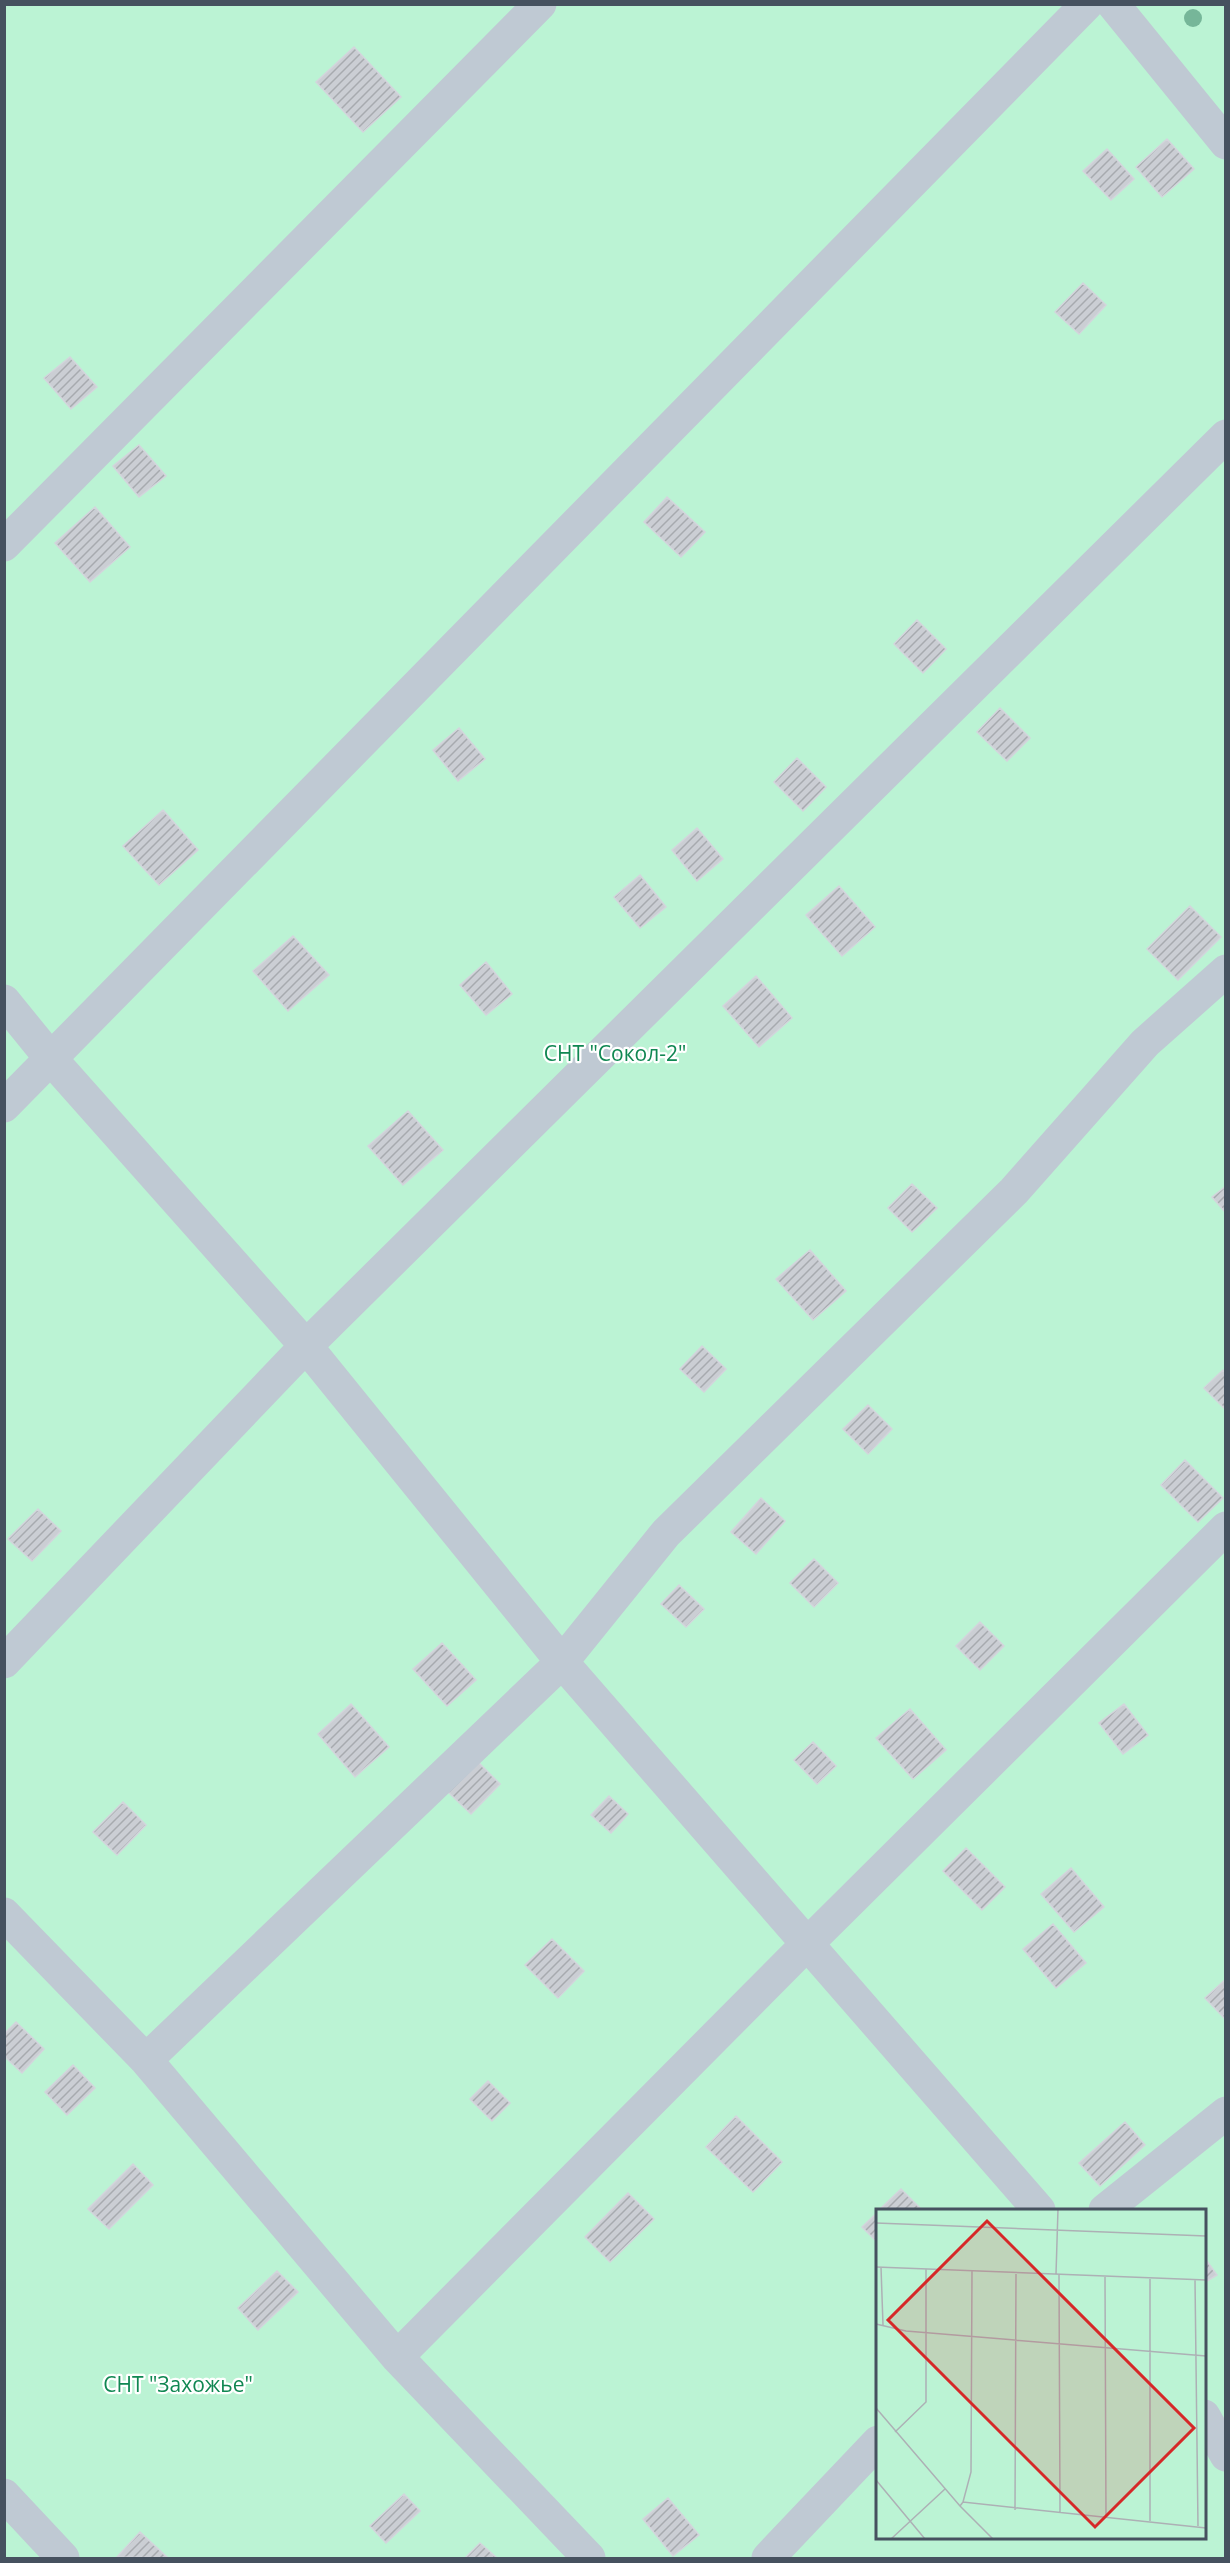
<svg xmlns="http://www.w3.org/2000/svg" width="1230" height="2563" viewBox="0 0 1230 2563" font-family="'Open Sans',sans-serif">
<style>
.green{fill:#bbf3d4;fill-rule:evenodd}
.building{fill:url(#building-hatch);stroke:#d3d5dc;stroke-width:1.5}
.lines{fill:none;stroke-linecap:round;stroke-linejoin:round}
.minor{stroke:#bfc9d3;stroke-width:33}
.tree{fill:#76b699}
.labels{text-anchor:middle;stroke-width:4.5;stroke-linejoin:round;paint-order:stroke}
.park-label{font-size:21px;fill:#108752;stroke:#fff}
.inset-road{fill:none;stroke:#adb0b5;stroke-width:1.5}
.view{fill:#d62828;fill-opacity:0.15;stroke:#d62828;stroke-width:3}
.inset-edge{fill:none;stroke:#46515f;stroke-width:3}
</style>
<defs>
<pattern id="building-hatch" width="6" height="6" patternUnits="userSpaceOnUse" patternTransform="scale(1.5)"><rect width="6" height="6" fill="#cbced4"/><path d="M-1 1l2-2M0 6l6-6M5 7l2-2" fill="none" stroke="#a7aaaf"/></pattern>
</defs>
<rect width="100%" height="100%" fill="#f2efef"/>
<!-- green -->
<path class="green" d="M 5,5 L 1225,5 L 1225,2558 L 5,2558 ZM 878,2210 L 1204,2210 L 1204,2538 L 878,2538 Z"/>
<!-- building -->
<path class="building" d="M 354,47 L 401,97 L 363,132 L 316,82 Z
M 1167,139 L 1194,169 L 1162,197 L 1136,167 Z
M 1107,149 L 1134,179 L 1111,200 L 1083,171 Z
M 1083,283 L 1106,305 L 1079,334 L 1055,312 Z
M 70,357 L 97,387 L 71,409 L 44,378 Z
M 139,445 L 166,476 L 139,497 L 113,466 Z
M 667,497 L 705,532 L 681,557 L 644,522 Z
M 95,507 L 130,547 L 90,582 L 55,543 Z
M 917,620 L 946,649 L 923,673 L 894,644 Z
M 1000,708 L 1030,738 L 1007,761 L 977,732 Z
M 459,728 L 485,759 L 458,781 L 433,750 Z
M 797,758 L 826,787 L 803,811 L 774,782 Z
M 163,810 L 198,850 L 159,885 L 123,846 Z
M 697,828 L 723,859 L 697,881 L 672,850 Z
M 640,875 L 666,907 L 640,928 L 614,897 Z
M 839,886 L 875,927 L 842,956 L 806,915 Z
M 1190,906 L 1221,937 L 1178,980 L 1147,949 Z
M 293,936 L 329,975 L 288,1011 L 253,971 Z
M 486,962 L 512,994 L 486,1015 L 460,985 Z
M 756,976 L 792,1018 L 759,1047 L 723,1006 Z
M 408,1111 L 443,1150 L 403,1185 L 368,1146 Z
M 912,1184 L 937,1208 L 912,1232 L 888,1208 Z
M 1226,1186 L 1226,1213 L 1212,1197 Z
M 810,1250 L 846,1291 L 813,1320 L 776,1279 Z
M 702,1346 L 726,1369 L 704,1392 L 680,1369 Z
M 1223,1370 L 1226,1373 L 1226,1410 L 1204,1388 Z
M 868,1405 L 892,1429 L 868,1454 L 843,1429 Z
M 1185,1460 L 1223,1498 L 1198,1522 L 1161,1485 Z
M 761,1498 L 785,1521 L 756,1554 L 731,1532 Z
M 38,1509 L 61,1531 L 32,1561 L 8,1539 Z
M 814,1559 L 838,1583 L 814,1607 L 790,1583 Z
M 679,1585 L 704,1609 L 686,1627 L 661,1604 Z
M 980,1622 L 1004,1646 L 980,1670 L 956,1646 Z
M 442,1643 L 476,1680 L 447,1706 L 413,1669 Z
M 351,1704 L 389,1747 L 355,1777 L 318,1734 Z
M 1124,1704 L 1148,1735 L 1123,1754 L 1099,1723 Z
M 910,1709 L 946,1750 L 913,1779 L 876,1738 Z
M 813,1742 L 836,1766 L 817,1784 L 794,1760 Z
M 477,1761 L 500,1784 L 471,1814 L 447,1791 Z
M 609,1796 L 628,1814 L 611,1833 L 591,1815 Z
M 123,1802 L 146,1825 L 117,1855 L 93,1832 Z
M 966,1848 L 1005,1887 L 982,1910 L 943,1871 Z
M 1071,1868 L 1104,1907 L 1074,1932 L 1041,1894 Z
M 1053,1924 L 1086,1963 L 1056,1988 L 1023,1949 Z
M 552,1939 L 584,1971 L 558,1998 L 525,1965 Z
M 1226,1979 L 1226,2020 L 1205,1998 Z
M 16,2022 L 44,2049 L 22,2073 L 4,2056 L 4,2034 Z
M 73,2065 L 95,2088 L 67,2115 L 45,2092 Z
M 488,2081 L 510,2103 L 492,2121 L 470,2099 Z
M 736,2116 L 782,2162 L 753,2192 L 706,2147 Z
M 1125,2122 L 1145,2145 L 1100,2186 L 1079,2163 Z
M 133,2164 L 153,2185 L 109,2229 L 88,2209 Z
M 901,2189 L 922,2210 L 879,2210 Z
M 628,2193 L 654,2219 L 610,2262 L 585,2237 Z
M 878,2212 L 878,2243 L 862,2227 Z
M 1204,2257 L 1217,2275 L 1204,2283 Z
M 277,2271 L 298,2292 L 258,2330 L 238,2308 Z
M 404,2494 L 420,2511 L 386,2543 L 370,2526 Z
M 668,2498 L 699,2535 L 673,2556 L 643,2519 Z
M 140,2532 L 168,2558 L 117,2557 Z
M 480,2543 L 497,2558 L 465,2558 Z"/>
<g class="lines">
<!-- minor -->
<path class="minor" d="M 1113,4 L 1226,143
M 4,545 L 540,4
M 4,1001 L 52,1060 L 306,1346 L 562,1662 L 1039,2210
M 4,1106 L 1087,4
M 4,1662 L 306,1346 L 1226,436
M 4,1914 L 146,2060 L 397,2357 L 589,2558
M 146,2060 L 562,1662 L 666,1533 L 1014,1191 L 1145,1043 L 1226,971
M 1105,2210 L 1226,2113
M 397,2357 L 806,1945 L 1226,1528
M 1204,2416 L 1226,2455
M 4,2495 L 63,2558
M 768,2558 L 878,2442"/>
</g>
<!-- trees -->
<circle class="tree" cx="1193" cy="18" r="9"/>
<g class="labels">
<!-- park labels -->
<g class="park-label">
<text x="615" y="1061">СНТ "Сокол-2"</text>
<text x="178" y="2392">СНТ "Захожье"</text>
</g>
</g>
<!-- overview -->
<g transform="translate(876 2209)">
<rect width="330" height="330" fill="#f2efef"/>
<path d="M 0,0 L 330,0 L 330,330 L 0,330 Z" fill="#bbf3d4"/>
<path class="inset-road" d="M 0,14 L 330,27M 0,58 L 330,71M 5,58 L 7,116M 180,65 L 182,0M 183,65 L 184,303M 229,68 L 230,308M 319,71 L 322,317M 0,115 L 30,122 L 330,147M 0,199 L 84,297 L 117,330M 19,223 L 50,193 L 50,60M 0,271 L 49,330M 87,293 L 95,263 L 96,61M 84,297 L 87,293 L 330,319M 139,301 L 140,65M 274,312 L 274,70M 15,330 L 69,280"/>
<path class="view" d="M 111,12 L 318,219 L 219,318 L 12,111 Z"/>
<rect width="330" height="330" class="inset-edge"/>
</g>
<!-- border -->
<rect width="1230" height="2563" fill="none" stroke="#46515f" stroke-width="12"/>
</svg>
